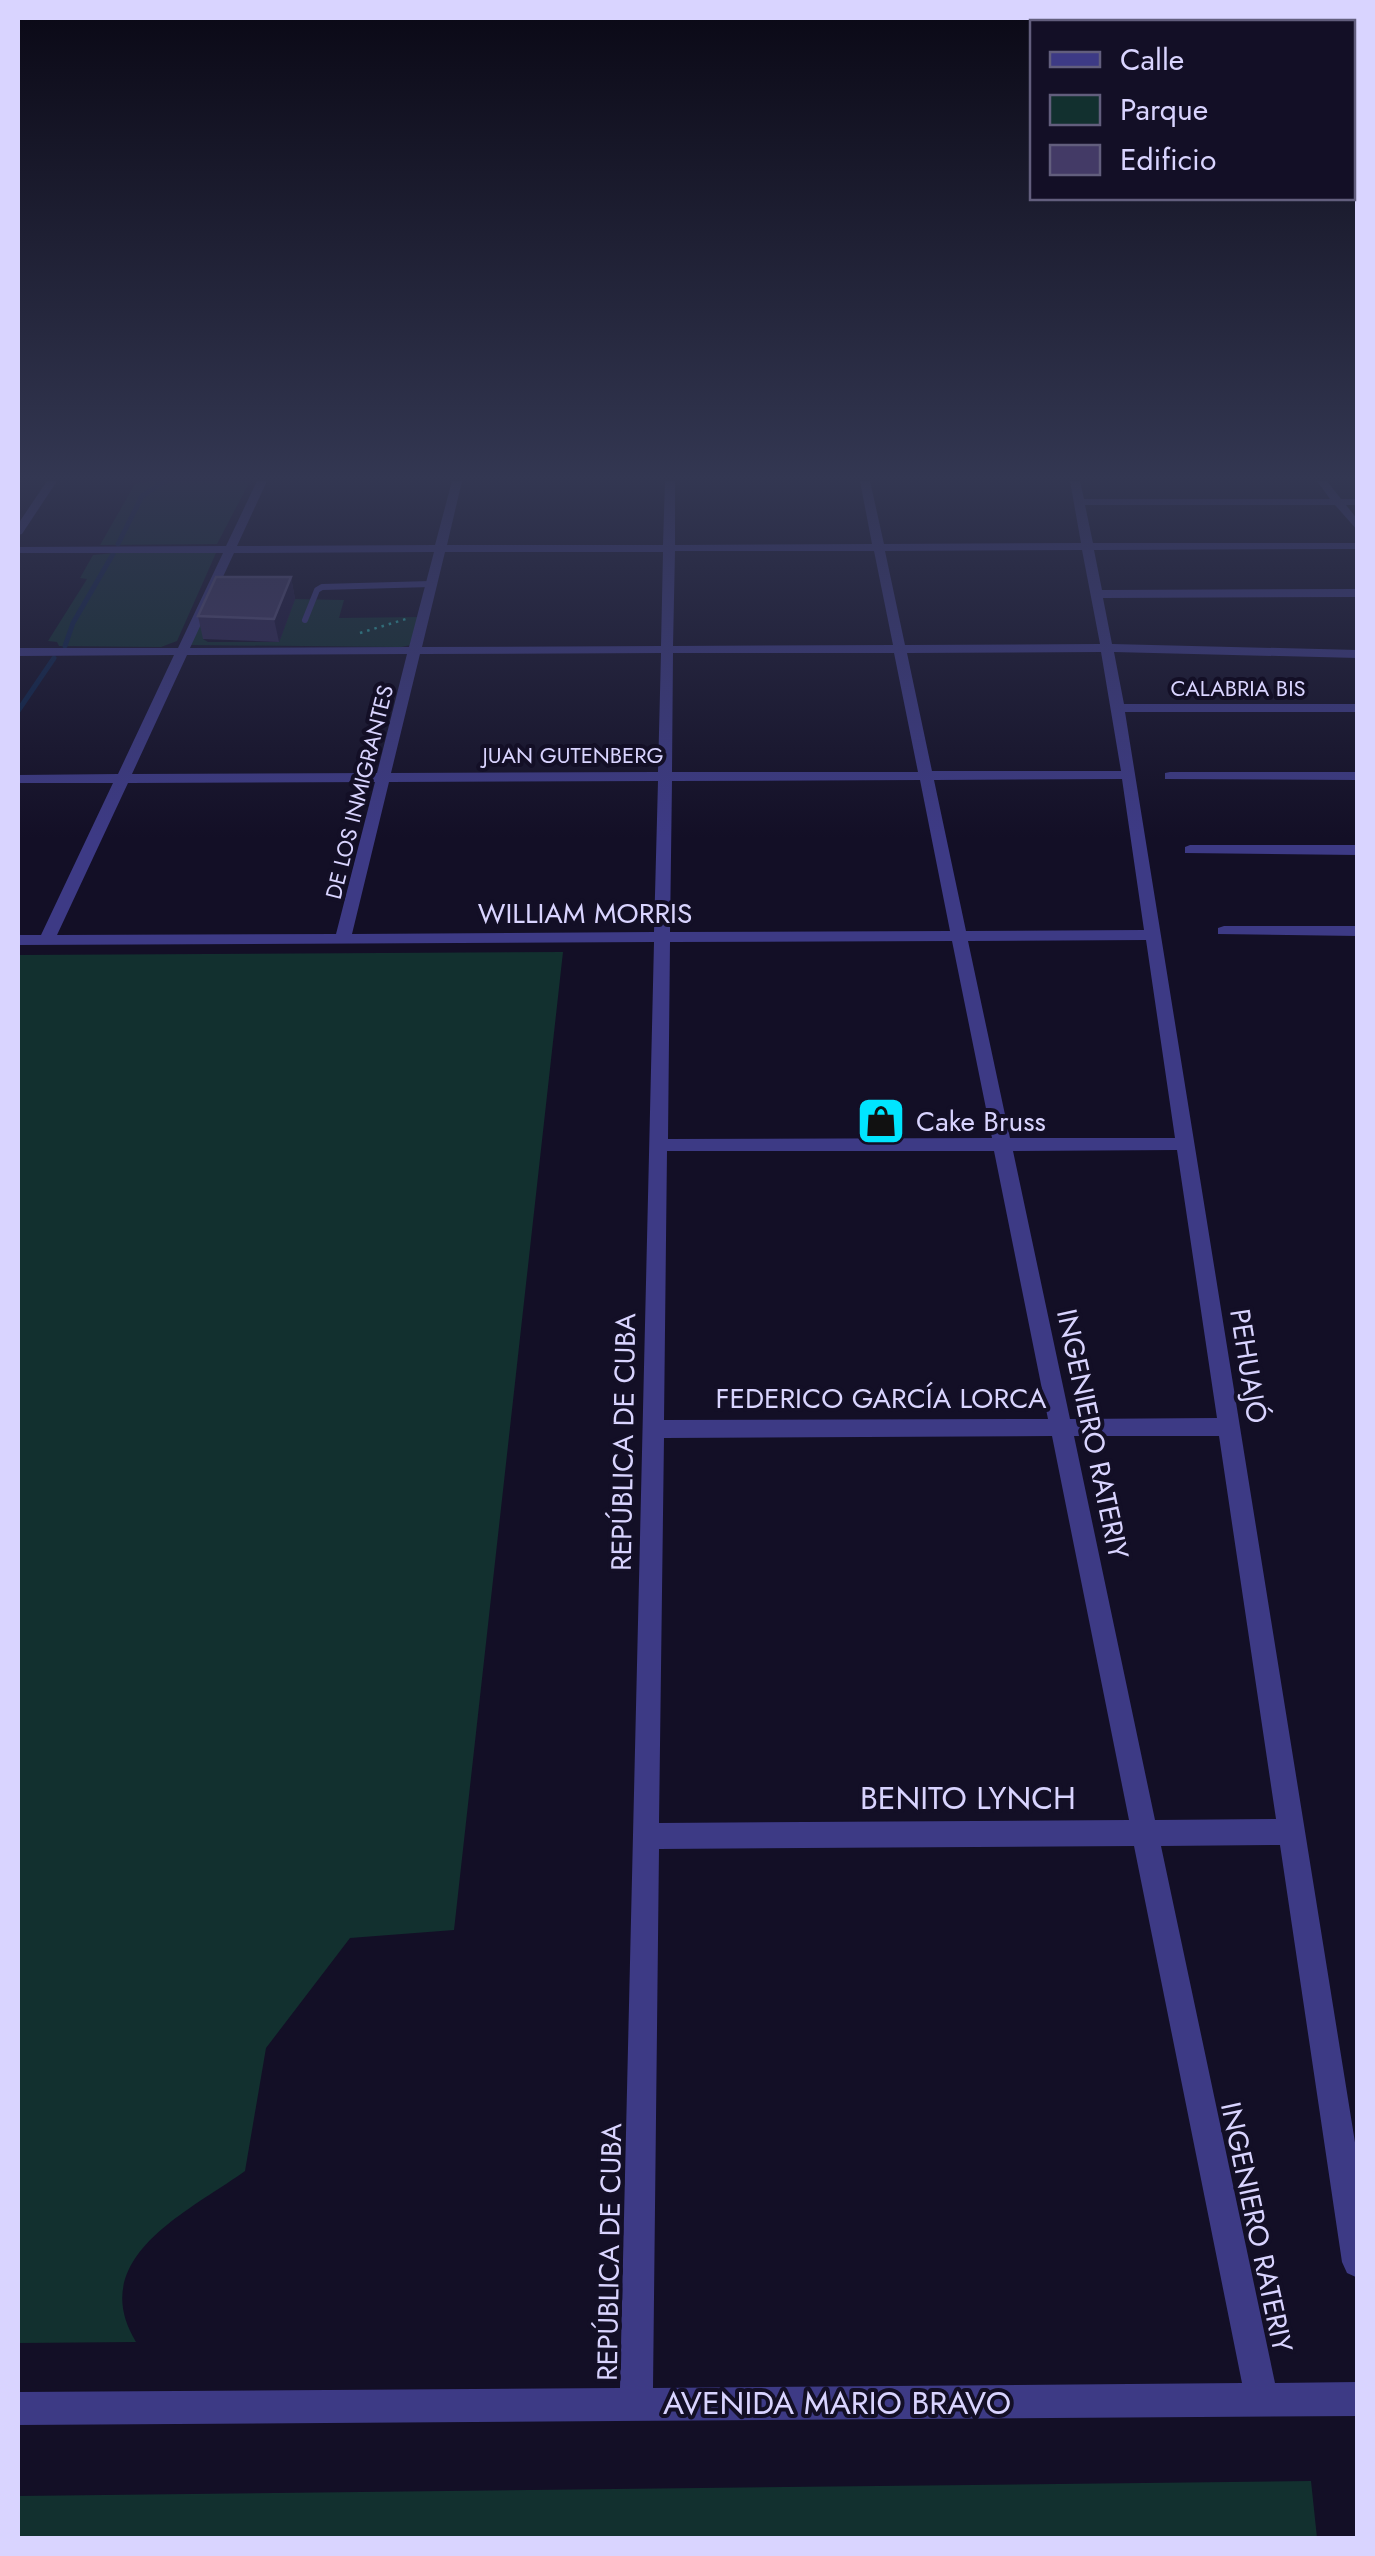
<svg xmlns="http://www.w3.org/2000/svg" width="1375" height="2556" viewBox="0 0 1375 2556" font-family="Jost,sans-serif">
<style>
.green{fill:#12302f}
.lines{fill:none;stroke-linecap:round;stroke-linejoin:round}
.stream{stroke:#0c2248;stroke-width:5}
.path{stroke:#2fb8b0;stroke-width:2.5;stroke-dasharray:2.5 5;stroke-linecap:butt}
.lane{stroke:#3d3a85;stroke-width:6}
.street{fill:#3d3a85;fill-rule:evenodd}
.wall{fill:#312854}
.shaded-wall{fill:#1d163a}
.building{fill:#433a66;stroke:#5a527e;stroke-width:2.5}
.labels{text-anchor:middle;stroke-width:8;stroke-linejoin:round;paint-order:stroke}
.far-street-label{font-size:22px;fill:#d9d4ff;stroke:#130f26}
.street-label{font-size:28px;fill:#d9d4ff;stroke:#130f26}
.poi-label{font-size:28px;fill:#d9d4ff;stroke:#130f26;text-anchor:start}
.near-street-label{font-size:32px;fill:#d9d4ff;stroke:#130f26}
</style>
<rect width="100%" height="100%" fill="#130f26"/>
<!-- green -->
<path class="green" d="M 150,481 L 250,481 L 217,544 L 100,545 L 135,484 Z
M 124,552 L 216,553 L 177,641 L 161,647 L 59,646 L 57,642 L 48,641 L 87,579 L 80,578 L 93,555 Z
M 295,599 L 344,600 L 339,618 L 419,617 L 411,645 L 401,647 L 190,645 L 209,600 L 203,639 L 208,642 L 279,642 Z
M 563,952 L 454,1930 L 350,1938 L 266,2048 L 245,2171 C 188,2212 85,2258 136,2342 L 18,2343 L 18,955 Z
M 1311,2481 L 1317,2538 L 18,2538 L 18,2496 Z"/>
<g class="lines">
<!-- stream -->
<path class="stream" d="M 118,544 L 142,496 L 165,481
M 65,646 L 73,623 L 113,554
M 18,711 L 54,658"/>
<!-- path -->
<path class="path" d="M 360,633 L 406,619"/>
<!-- lane -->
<path class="lane" d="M 305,620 L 317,590 L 322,587 L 431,584"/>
<!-- street -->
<path class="street" d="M 47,481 L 57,481 L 22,534 L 18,535 L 18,524 Z
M 257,481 L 267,481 L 237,546 L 435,545 L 452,481 L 462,481 L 447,545 L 663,545 L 665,481 L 675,481 L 675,545 L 872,544 L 860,481 L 870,481 L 884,544 L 1081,543 L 1070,481 L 1080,481 L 1084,499 L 1330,499 L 1317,481 L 1327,481 L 1341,499 L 1358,499 L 1358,505 L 1346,505 L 1358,520 L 1358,531 L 1335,505 L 1085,505 L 1093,543 L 1358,543 L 1358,549 L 1094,550 L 1102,590 L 1358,589 L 1358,597 L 1103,598 L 1112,644 L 1358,650 L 1358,658 L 1114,652 L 1124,704 L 1358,704 L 1358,712 L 1125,712 L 1358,2161 L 1358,2278 L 1347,2273 L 1342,2262 L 1280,1845 L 1161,1846 L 1275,2383 L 1358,2382 L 1358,2416 L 18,2425 L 18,2392 L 620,2388 L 654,942 L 18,945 L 18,935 L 41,935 L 113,783 L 18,783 L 18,775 L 118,774 L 174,655 L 18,656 L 18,648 L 178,648 L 223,553 L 18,553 L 18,547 L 226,546 ZM 1082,550 L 1100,644 L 905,645 L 885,551 ZM 675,551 L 874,551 L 893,645 L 673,646 ZM 434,552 L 409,647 L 190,648 L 234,553 ZM 445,552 L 663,552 L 661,646 L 422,647 ZM 1101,652 L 1121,771 L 932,771 L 907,653 ZM 661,653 L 658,772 L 391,773 L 420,654 ZM 673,653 L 894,653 L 918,772 L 672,772 ZM 407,654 L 377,773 L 132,774 L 187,655 ZM 1122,779 L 1144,930 L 966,931 L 934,780 ZM 920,780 L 950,931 L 670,932 L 672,781 ZM 658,781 L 654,932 L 352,934 L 389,782 ZM 375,782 L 336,934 L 57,935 L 128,783 ZM 1146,940 L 1175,1138 L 1010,1138 L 968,941 ZM 952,941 L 992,1138 L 668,1139 L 670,942 ZM 1177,1150 L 1217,1418 L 1070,1419 L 1013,1151 ZM 667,1151 L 994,1151 L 1048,1419 L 664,1420 ZM 1052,1436 L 1129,1820 L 659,1823 L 664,1438 ZM 1074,1436 L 1219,1436 L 1276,1819 L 1155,1820 ZM 1134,1846 L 1242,2383 L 653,2388 L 659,1849 Z
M 1170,772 L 1358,772 L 1358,780 L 1165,779 L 1165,773 Z
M 1190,845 L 1358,845 L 1358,855 L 1185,853 L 1185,847 Z
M 1224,926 L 1358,926 L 1358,936 L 1218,934 L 1218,928 Z"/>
</g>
<!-- wall -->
<path class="wall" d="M 291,577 L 295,599 L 279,642 L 203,639 L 198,616 Z"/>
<!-- shaded-wall -->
<path class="shaded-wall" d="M 291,577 L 295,599 L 279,642 L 274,619 Z"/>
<!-- building -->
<path class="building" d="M 216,577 L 291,577 L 274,619 L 198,616 Z"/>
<!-- sky -->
<linearGradient id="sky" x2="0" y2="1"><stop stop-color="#0a0815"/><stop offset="0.57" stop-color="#333752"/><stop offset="1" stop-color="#333752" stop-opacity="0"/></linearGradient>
<rect width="1375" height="838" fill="url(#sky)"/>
<!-- icons -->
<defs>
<g id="shop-square" transform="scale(2.5)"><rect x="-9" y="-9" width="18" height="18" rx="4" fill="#00e5ff" stroke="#130f26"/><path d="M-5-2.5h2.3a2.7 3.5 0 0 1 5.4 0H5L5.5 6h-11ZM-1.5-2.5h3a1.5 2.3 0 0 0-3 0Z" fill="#111"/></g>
</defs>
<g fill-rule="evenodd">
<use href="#shop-square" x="881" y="1121"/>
</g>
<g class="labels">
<!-- far-street labels -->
<g class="far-street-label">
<text x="1238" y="696">CALABRIA BIS</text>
<text x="573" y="763">JUAN GUTENBERG</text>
<text transform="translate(359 792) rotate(-76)" y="8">DE LOS INMIGRANTES</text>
</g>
<!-- street labels -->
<g class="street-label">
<text x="585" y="923">WILLIAM MORRIS</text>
<text transform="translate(1249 1366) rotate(81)" y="10">PEHUAJÓ</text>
<text x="881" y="1408">FEDERICO GARCÍA LORCA</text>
<text transform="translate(1093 1434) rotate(78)" y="10">INGENIERO RATERIY</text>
<text transform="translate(623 1442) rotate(-89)" y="10">REPÚBLICA DE CUBA</text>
<text transform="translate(1257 2227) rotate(78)" y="10">INGENIERO RATERIY</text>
<text transform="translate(609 2252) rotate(-89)" y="10">REPÚBLICA DE CUBA</text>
</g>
<!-- poi labels -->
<g class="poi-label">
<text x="916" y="1131">Cake Bruss</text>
</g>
<!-- near-street labels -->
<g class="near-street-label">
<text x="968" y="1809">BENITO LYNCH</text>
<text x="837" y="2414">AVENIDA MARIO BRAVO</text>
</g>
</g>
<!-- border -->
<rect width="1375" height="2556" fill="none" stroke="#d9d4ff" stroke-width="40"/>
<!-- legend -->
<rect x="1030" y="20" width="325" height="180" fill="#130f26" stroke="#625e7d" stroke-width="2.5"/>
<rect x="1050" y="52" width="50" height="15" fill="#3d3a85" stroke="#625e7d" stroke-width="2.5"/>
<text x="1120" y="70" font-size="30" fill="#d9d4ff">Calle</text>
<rect x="1050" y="95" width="50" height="30" fill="#12302f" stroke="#625e7d" stroke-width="2.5"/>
<text x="1120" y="120" font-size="30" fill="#d9d4ff">Parque</text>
<rect x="1050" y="145" width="50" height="30" fill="#433a66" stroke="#625e7d" stroke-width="2.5"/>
<text x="1120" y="170" font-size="30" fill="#d9d4ff">Edificio</text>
</svg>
